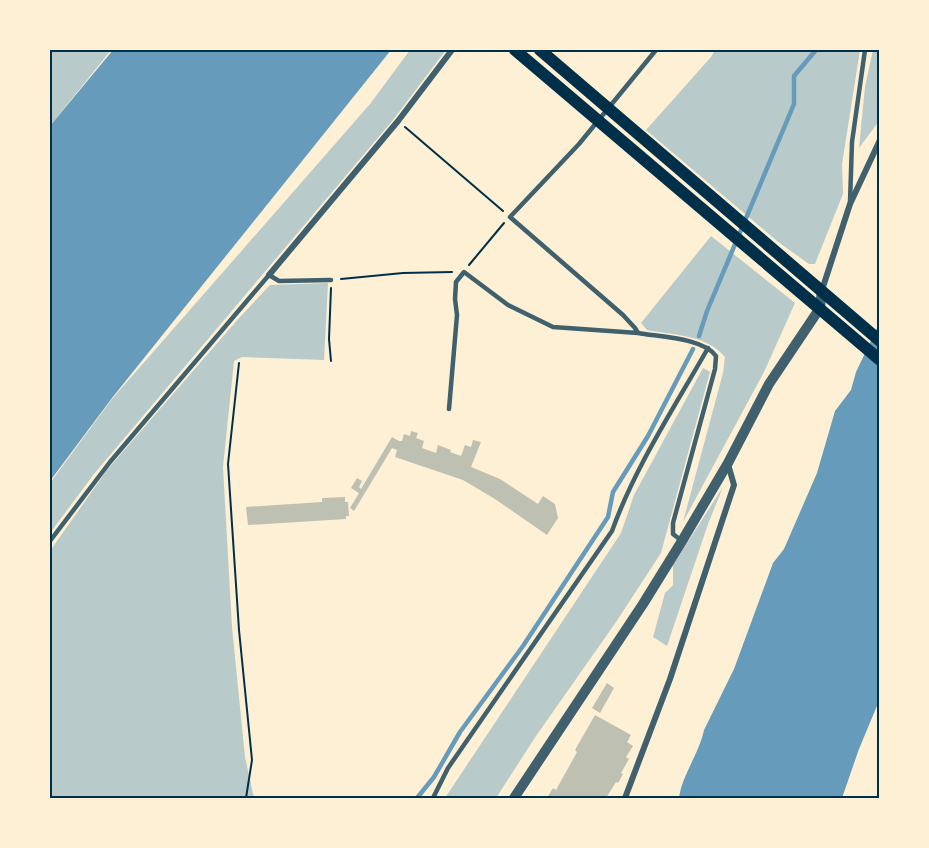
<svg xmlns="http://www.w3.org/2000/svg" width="929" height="848" viewBox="0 0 929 848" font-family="Raleway,sans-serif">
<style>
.green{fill:#b9caca}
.water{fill:#669bbc}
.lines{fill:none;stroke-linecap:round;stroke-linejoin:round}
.stream{stroke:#669bbc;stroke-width:4.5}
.building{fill:#bec0b2}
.path{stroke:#003049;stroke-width:2}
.service{stroke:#3f606c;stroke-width:4.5}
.minor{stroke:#3f606c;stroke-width:6}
.tertiary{stroke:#3f606c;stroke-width:10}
.secondary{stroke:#003049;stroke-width:12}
.neatline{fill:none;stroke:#003049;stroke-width:2}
</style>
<rect width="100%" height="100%" fill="#fdf0d5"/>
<!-- green -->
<path class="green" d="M 50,50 L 111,50 L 50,126 Z
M 410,50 L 446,50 L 393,120 L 94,474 L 50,533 L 50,483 L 112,399 L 370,104 Z
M 715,50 L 860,50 L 842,164 L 843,194 L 815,264 L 809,264 L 777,241 L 646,130 L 711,57 Z
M 873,50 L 879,50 L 879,121 L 859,148 L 865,87 Z
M 711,236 L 795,303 L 764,372 L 683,522 L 723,373 L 725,357 C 707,335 674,335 647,330 L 641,323 Z
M 328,283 L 324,360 L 242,357 L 234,361 L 223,467 L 232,627 L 245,757 L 254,798 L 50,798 L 50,551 L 107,470 L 239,318 L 270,285 Z
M 703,368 L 710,372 L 661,553 L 616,622 L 536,736 L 496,798 L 445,798 L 621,533 L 634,495 Z
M 723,487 L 708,524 L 667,646 L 653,637 L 665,593 L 673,585 L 673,565 Z"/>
<!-- water -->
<path class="water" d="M 113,50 L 391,50 L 112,398 L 50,481 L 50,126 Z
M 879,324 L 879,701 L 859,749 L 842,798 L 679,798 C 682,775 699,754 704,730 L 734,669 L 773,563 L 784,549 L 817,473 L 835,411 L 851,390 L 856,372 Z"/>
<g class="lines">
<!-- stream -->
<path class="stream" d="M 699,336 L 707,311 L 794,104 L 794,76 L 816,50
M 417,798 L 434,777 L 460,732 L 523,646 L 608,517 L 613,492 L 648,436 L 693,349"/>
</g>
<!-- building -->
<path class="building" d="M 411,431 L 418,433 L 416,438 L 424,441 L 422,448 L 436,453 L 438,445 L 451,450 L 450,452 L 461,456 L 465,445 L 471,447 L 473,440 L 481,442 L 471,467 L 500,479 L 538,504 L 543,496 L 555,504 L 558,518 L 547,535 L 495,499 L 463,480 L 395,457 L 397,450 L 392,448 L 354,511 L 350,508 L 359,493 L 351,488 L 357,478 L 362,481 L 359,487 L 361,489 L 392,437 L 399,441 L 402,441 L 404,434 L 410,436 Z
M 345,497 L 345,502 L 348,502 L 349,516 L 346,516 L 346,519 L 248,525 L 246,507 L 322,502 L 322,498 Z
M 607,683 L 614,688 L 600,713 L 592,708 Z
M 595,715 L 631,735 L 627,742 L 633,746 L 626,757 L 629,759 L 621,773 L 623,774 L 618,783 L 616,782 L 606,798 L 547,798 L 553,788 L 556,790 L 577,752 L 575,750 Z"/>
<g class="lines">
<!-- path -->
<path class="path" d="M 405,127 L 503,211
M 469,265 L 504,223
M 341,279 L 403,273 L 452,272
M 331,361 L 329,339 L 331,288
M 239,363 L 228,464 L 239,630 L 252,760 L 246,798
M 877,798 L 880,791"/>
<!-- service -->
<path class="service" d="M 656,50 L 579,144 L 510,217 L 623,315 L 635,328 L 638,333 C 660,337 703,338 716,356 L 715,369 L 673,523 L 673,534 L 682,541
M 850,202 L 852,142 L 865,50
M 449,409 L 457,315 L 455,299 L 456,282 L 464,272 L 508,305 L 553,327 L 638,333
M 50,541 L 110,462 L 269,275 L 279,281 L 331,280
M 433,798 L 448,768 L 612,531 C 635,467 674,408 708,348"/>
<!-- minor -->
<path class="minor" d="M 269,275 L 398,121 L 452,50
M 822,290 L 850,204 L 880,140
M 625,798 L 670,679 L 734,485 L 728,464"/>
<!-- tertiary -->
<path class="tertiary" d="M 514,798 L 643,604 L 682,541 L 728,463 L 769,384 L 820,308 L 822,290"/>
<!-- secondary -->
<path class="secondary" d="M 515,50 L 880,360
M 540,50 L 880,341"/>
</g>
<!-- border -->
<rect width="929" height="848" fill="none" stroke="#fdf0d5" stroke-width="102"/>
<rect x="51" y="51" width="827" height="746" class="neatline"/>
</svg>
